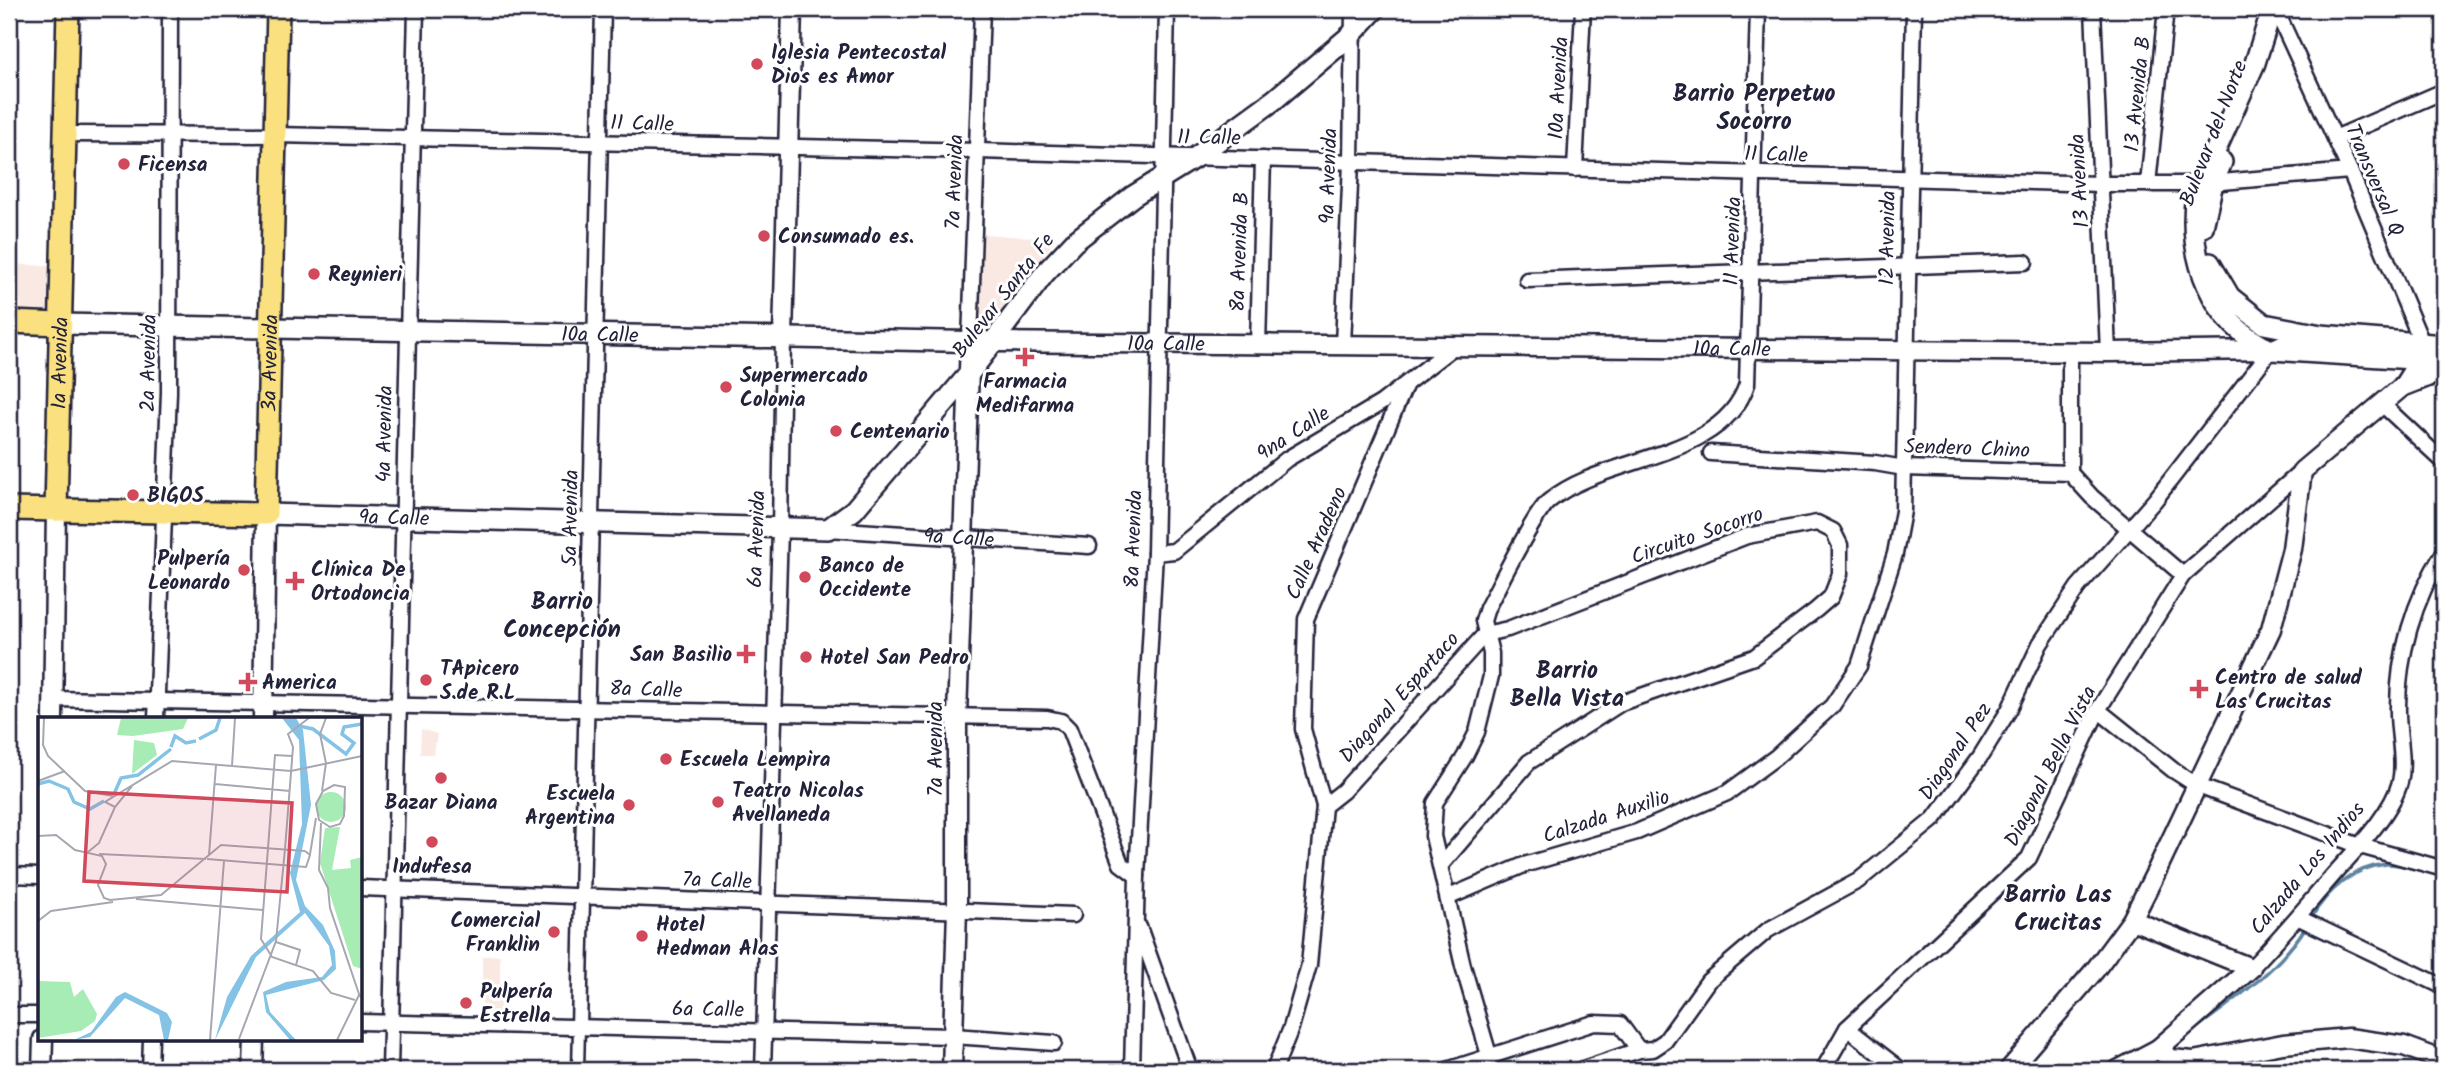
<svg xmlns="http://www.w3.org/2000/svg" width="2453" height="1079" viewBox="0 0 2453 1079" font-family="Kalam,sans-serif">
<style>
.built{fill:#fae9e3}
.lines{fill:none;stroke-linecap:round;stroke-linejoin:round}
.stream{stroke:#5d83a1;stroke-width:3.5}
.pedestrian-casing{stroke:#22223b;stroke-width:15}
.minor-casing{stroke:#22223b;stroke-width:19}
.tertiary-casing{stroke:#22223b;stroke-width:23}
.secondary-casing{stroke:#22223b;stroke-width:24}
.primary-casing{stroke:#22223b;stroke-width:26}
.pedestrian{stroke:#fff;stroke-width:10}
.minor{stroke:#fff;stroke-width:14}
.tertiary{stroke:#fff;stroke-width:18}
.secondary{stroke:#fff;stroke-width:19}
.primary{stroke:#fbe080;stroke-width:21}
.poi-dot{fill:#d1495b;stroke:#fff;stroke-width:2.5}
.labels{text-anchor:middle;stroke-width:6;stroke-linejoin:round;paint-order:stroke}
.poi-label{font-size:21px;font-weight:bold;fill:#22223b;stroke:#fff;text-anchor:start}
.street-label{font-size:21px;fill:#22223b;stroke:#fff}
.quarter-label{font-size:24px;font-weight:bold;fill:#22223b;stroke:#fff}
.inset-river{fill:none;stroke:#84c3e5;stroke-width:3.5}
.inset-road{fill:none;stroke:#a7a7b1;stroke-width:2}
.view{fill:#d1495b;fill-opacity:0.15;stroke:#d1495b;stroke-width:3.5}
.inset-edge{fill:none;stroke:#22223b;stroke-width:3.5}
</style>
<rect width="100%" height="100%" fill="#fff"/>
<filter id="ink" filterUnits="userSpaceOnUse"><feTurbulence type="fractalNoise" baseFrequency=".0143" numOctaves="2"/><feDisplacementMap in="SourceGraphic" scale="14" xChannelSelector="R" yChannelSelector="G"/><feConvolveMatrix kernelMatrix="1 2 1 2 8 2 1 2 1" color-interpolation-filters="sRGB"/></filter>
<g filter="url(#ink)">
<!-- built -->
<path class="built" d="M 984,234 L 1055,239 L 995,327 L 980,327 L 980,270 Z
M 9,264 L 49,266 L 48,313 L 21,310 L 20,297 L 9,295 Z
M 421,729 L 437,734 L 434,754 L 420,754 Z
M 500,955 L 500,1016 L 482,1016 L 482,956 Z"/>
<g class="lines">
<!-- stream -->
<path class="stream" d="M 2311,918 C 2327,891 2353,867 2386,864 C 2398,863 2413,869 2425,871
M 2182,1039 C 2226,1005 2278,973 2307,925
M 2146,1070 L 2160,1057"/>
<!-- pedestrian casing -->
<g class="pedestrian-casing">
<path id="pedestrian" d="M 578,1070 L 579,1027"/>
</g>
<!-- minor casing -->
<g class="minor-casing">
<g id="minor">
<path d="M 2093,9 L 2108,352"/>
<path d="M 2271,17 L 2281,21 L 2350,171 L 2422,343 L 2421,351"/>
<path d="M 66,134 L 276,135 L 979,151 L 2100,184 L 2198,184 L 2350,171"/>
<path d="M 2335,138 L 2444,91"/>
<path d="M 1575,169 L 1583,9"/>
<path d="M 2148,184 L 2166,9"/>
<path d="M 1527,280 L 2025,262"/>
<path d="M 970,341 L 982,9"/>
<path d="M 1343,345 L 1351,162 L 1353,9"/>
<path d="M 1258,346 L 1263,159"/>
<path d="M 2070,351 L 2070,473"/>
<path d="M 2382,404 L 2444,462"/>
<path d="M 1711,453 L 1875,463 L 1904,468 L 2070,473 L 2092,497 L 2183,575"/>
<path id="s1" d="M 828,529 L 1089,546"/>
<path d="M 1155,553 L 1174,551 L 1287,459 L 1381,403 L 1456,345"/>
<path d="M 53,699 L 1047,718 L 1061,721 L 1069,729 L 1121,864 L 1137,876"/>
<path d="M 2098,710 L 2173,770 L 2198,786 L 2360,846 L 2444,869"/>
<path d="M 156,718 L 169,392 L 170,9"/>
<path d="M 1324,806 L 1343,791 L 1485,634"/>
<path d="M 1441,865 L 1529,762 L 1621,703 L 1754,657 L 1816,610 L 1831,597 L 1840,574 L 1840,545 L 1833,531 L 1817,523 L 1747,536 L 1508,629 L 1485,634"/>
<path d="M 9,875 L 40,876"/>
<path d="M 360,888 L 1073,915"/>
<path d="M 1449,897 L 1524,865 L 1637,832 L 1727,793 L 1776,757 L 1832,706 L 1859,666 L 1895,554 L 1903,511 L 1914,9"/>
<path d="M 2299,918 L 2444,987"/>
<path d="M 1139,927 L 1190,1070"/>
<path d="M 2251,968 C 2279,939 2303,910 2329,880 C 2351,854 2391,816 2400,782 C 2405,761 2398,734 2398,713 C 2397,656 2414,599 2444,552"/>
<path d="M 9,1015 L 40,1015"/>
<path d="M 360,1022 L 953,1036 L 1054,1043"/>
<path d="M 579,1027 L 603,9"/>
<path d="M 1847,1028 L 1901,1070"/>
<path d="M 1489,1055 L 1463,966 L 1433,836 L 1435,803 L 1465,756 L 1477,732 L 1491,676 L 1491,653 L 1483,621 L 1487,608 C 1499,586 1533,515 1549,501 C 1604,455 1722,461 1747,384 L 1758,9"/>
<path d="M 2217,1056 L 2218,1070"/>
<path d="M 150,1070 L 151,1039"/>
<path d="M 390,1070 L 416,9"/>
<path d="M 763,1070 L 780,530 L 783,337"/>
<path d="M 1132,1070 L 1137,876 L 1155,553 L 1167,9"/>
<path d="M 1274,1070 L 1291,1028 L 1309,965 L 1324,806 L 1303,729 L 1306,619 L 1405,386"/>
<path d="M 1447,1070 L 1594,1023 L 1620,1024 L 1639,1050"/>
<path d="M 1580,1070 L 1639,1050 L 1653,1049 L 1665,1041 L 1708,981 L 1768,930 L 1858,881 L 1934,819 L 1980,757 L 2009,710 L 2040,644 L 2078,587 L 2155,500 L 2271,350"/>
<path d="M 1823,1070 L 1847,1028 L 2029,858 L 2098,710 L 2183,575 L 2302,471"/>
</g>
</g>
<!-- tertiary casing -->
<g class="tertiary-casing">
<g id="tertiary">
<path d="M 783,337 L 792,9"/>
<path id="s2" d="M 994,342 L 2108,352 L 2271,350 L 2289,342 L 2321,335"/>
<path d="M 53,718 L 56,510"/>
<path d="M 263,718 L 266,514"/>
<path d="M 2158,1049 L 2171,1059 L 2193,1061 L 2283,1044 L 2348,1038 L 2404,1046 L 2444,1061"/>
<path d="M 42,1070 L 43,1039"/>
<path d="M 253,1070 L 254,1039"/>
<path d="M 952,1070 L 957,909 L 957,716 L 970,341"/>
<path d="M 2009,1070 L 2095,970 L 2132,920 L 2156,872 L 2271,629 L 2292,549 L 2302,471 L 2403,386 L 2420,359"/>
<path d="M 2118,1070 L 2158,1049 L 2251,968 L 2132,920"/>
</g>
</g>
<!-- secondary casing -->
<g class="secondary-casing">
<g id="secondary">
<path d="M 2272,9 L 2255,63 L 2196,194 C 2187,257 2210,323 2271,350 L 2444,361"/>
<path d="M 2203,227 L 2213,183 L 2222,162"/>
<path d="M 2210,263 L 2230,297 L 2264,324 L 2321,335 L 2444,345"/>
<path id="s3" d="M 61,324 L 994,342"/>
<path d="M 2403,386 L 2444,370"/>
<path id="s4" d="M 266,514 L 828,529 L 854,510 L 969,374 L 1044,274 L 1074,242 L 1133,196 L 1196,157 L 1274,100 L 1351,35 L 1375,9"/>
</g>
</g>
<!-- primary casing -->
<g class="primary-casing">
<g id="primary">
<path d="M 9,322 L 61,324"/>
<path id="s5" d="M 9,509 L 266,514 L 278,9"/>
<path id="s6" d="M 56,510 L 68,9"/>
</g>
</g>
<!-- pedestrian -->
<use href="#pedestrian" class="pedestrian"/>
<!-- minor -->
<use href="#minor" class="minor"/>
<!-- tertiary -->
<use href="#tertiary" class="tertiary"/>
<!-- secondary -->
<use href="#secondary" class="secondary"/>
<!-- primary -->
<use href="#primary" class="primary"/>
</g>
</g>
<!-- markers -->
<g class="poi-dot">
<circle cx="757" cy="64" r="7"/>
<circle cx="124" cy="164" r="7"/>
<circle cx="764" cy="236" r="7"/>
<circle cx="314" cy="274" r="7"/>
<path d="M1021.5 346.5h7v7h7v7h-7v7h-7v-7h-7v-7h7z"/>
<circle cx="726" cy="387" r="7"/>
<circle cx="836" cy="431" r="7"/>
<circle cx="133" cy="495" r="7"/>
<circle cx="244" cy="570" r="7"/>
<circle cx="805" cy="577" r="7"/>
<path d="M291.5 570.5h7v7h7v7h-7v7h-7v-7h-7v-7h7z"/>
<path d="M742.5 643.5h7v7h7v7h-7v7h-7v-7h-7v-7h7z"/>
<circle cx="806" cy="657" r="7"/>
<circle cx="426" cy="680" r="7"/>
<path d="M244.5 671.5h7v7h7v7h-7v7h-7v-7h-7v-7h7z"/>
<path d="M2195.5 678.5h7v7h7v7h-7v7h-7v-7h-7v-7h7z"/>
<circle cx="666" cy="759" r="7"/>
<circle cx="441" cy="778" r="7"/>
<circle cx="718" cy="802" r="7"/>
<circle cx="629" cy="805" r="7"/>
<circle cx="432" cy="842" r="7"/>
<circle cx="554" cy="932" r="7"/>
<circle cx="642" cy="936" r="7"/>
<circle cx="466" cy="1003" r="7"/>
</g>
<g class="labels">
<!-- poi labels -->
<g class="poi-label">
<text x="771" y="59">Iglesia Pentecostal<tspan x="771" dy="24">Dios es Amor</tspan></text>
<text x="138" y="171">Ficensa</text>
<text x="778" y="243">Consumado es.</text>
<text x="328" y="281">Reynieri</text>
<text x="740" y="382">Supermercado<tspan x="740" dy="24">Colonia</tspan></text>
<text x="1025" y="388" text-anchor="middle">Farmacia<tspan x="1025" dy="24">Medifarma</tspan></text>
<text x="850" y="438">Centenario</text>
<text x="147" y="502">BIGOS</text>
<text x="230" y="565" text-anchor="end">Pulpería<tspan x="230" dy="24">Leonardo</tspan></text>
<text x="819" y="572">Banco de<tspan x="819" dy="24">Occidente</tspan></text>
<text x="311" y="576">Clínica De<tspan x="311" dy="24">Ortodoncia</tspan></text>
<text x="732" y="661" text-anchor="end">San Basilio</text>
<text x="820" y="664">Hotel San Pedro</text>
<text x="440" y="675">TApicero<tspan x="440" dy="24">S.de R.L</tspan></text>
<text x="2215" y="684">Centro de salud<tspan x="2215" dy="24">Las Crucitas</tspan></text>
<text x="262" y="689">America</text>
<text x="680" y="766">Escuela Lempira</text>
<text x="732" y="797">Teatro Nicolas<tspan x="732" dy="24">Avellaneda</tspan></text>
<text x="615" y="800" text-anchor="end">Escuela<tspan x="615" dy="24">Argentina</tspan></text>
<text x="441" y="809" text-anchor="middle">Bazar Diana</text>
<text x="432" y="873" text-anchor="middle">Indufesa</text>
<text x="540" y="927" text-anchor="end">Comercial<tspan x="540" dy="24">Franklin</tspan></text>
<text x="656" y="931">Hotel<tspan x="656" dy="24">Hedman Alas</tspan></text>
<text x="480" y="998">Pulpería<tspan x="480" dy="24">Estrella</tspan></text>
</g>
<!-- street labels -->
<g class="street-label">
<text transform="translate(1558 88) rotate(-87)" y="7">10a Avenida</text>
<text transform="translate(2137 94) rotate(-84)" y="7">13 Avenida B</text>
<text transform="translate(642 123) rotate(2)" y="7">11 Calle</text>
<text transform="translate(2213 133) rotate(-69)" y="7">Bulevar del Norte</text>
<text transform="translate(1209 137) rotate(1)" y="7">11 Calle</text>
<text transform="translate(1776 154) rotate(2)" y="7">11 Calle</text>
<text transform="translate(1328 176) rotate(-88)" y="7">9a Avenida</text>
<text transform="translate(2375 180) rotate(67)" y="7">Transversal Q</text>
<text transform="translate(2079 181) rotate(-93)" y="7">13 Avenida</text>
<text transform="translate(954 182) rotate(-88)" y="7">7a Avenida</text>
<text transform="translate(1887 238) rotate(-89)" y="7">12 Avenida</text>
<text transform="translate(1732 241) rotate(-88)" y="7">11 Avenida</text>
<text transform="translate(1239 252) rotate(-88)" y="7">8a Avenida B</text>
<text transform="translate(1003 295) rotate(-52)" y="7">Bulevar Santa Fe</text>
<text dy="7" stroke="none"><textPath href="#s3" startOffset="539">10a Calle</textPath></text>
<text dy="7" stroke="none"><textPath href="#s2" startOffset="172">10a Calle</textPath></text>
<text dy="7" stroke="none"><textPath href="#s2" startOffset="738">10a Calle</textPath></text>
<text transform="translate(148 363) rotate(-89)" y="7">2a Avenida</text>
<text dy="7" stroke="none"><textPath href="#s6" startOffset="147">1a Avenida</textPath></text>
<text dy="7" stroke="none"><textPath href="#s5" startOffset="408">3a Avenida</textPath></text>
<text transform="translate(1293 433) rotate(-33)" y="7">9na Calle</text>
<text transform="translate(384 434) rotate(-89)" y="7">4a Avenida</text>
<text transform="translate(1967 448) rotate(2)" y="7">Sendero Chino</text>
<text dy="7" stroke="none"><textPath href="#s4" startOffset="128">9a Calle</textPath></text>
<text transform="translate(570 518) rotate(-89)" y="7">5a Avenida</text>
<text transform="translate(1697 535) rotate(-19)" y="7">Circuito Socorro</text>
<text dy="7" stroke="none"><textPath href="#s1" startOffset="131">9a Calle</textPath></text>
<text transform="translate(756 539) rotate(-88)" y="7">6a Avenida</text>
<text transform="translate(1133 539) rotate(-88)" y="7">8a Avenida</text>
<text transform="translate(1316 543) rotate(-66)" y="7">Calle Aradeno</text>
<text transform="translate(646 689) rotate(2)" y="7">8a Calle</text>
<text transform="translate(1399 697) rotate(-48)" y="7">Diagonal Espartaco</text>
<text transform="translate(935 749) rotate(-90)" y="7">7a Avenida</text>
<text transform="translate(1955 751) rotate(-56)" y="7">Diagonal Pez</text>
<text transform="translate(2050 766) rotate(-63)" y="7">Diagonal Bella Vista</text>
<text transform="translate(1606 816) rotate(-18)" y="7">Calzada Auxilio</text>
<text transform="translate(2307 868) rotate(-50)" y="7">Calzada Los Indios</text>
<text transform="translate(717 880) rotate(2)" y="7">7a Calle</text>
<text transform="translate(708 1009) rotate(1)" y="7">6a Calle</text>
</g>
<!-- quarter labels -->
<g class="quarter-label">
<text x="1754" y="101">Barrio Perpetuo<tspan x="1754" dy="28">Socorro</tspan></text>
<text x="562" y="609">Barrio<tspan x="562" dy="28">Concepción</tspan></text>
<text x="1567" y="678">Barrio<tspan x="1567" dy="28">Bella Vista</tspan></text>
<text x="2058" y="902">Barrio Las<tspan x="2058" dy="28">Crucitas</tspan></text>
</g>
</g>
<!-- overview -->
<g transform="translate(38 717)">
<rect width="324" height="324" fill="#fff"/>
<path d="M 83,1 L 150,1 L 145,12 L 95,19 L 79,18 ZM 96,23 L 116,26 L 119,38 L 94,57 ZM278 90a15 15 0 1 1 30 0a15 15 0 1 1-30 0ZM 302,110 L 294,153 L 313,151 L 312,143 L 324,140 L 324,252 L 315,249 L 282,146 L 287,111 ZM 0,264 L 32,265 L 36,280 L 45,272 L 59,297 L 57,304 L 43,314 L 0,321 Z" fill="#a7ebb5"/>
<path d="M 244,1 L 258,1 L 265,13 L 273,88 L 258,163 L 267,189 L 285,208 L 297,234 L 298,252 L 286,263 L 228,278 L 232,295 L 258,323 L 252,323 L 228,295 L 225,275 L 248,265 L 284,260 L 294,248 L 291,229 L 267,196 L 218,240 L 177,323 L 189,280 L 213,239 L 262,195 L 252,156 L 264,107 L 261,23 ZM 87,275 L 129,296 L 134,305 L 130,323 L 126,323 L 121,298 L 87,281 L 52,320 L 36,323 L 53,315 L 78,280 Z" fill="#84c3e5"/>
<path class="inset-river" d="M 261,9 L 275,12 L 308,37 L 316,26 L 304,17 L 306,10 L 324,7M 161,22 L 178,13 L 182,1M 133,30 L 137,19 L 148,26 L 158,24M 0,67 L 11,64 L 30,72 L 36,85 L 52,92 L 66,84M 76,77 L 83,61 L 100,58 L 133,32"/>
<path class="inset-road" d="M 6,1 L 5,28 L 10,39 L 47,74 L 75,79M 194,49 L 197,1M 0,64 L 27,54M 177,67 L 252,74M 296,68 L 307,70 L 306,99 L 302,107 L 292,110 L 281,103 L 278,87 L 285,74 ZM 284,74 L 288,46 L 282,17 L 288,1M 77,90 L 67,85 L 134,44 L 253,54 L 324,39M 283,106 L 281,153 L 290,171 L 292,191 L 322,280M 0,119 L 18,118 L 37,133 L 64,139 L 68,147 L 60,168 L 66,181 L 72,183 L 123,178 L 183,128 L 267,134M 230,131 L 237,38 L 254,39M 230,131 L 223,222 L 234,240 L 275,254 L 293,276 L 317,283M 247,132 L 255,30 L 250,17 L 271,1M 50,135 L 61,126 L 77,90 L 94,69M 61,137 L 168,142M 272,137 L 278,101M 171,138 L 178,48M 169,142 L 268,150 L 272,138 L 267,134M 98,182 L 225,193M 0,204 L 13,194 L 75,185M 238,225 L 262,233 L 258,248M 201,322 L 238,224 L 247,132M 172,323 L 186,144M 299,323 L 321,278"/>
<path class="view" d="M 51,75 L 254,86 L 249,175 L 46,164 Z"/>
<rect width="324" height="324" class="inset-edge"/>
</g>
<!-- margin -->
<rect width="2453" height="1079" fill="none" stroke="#fff" stroke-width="35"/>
<rect x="18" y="18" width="2418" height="1044" fill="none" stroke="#22223b" stroke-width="2.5" filter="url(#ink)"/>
</svg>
